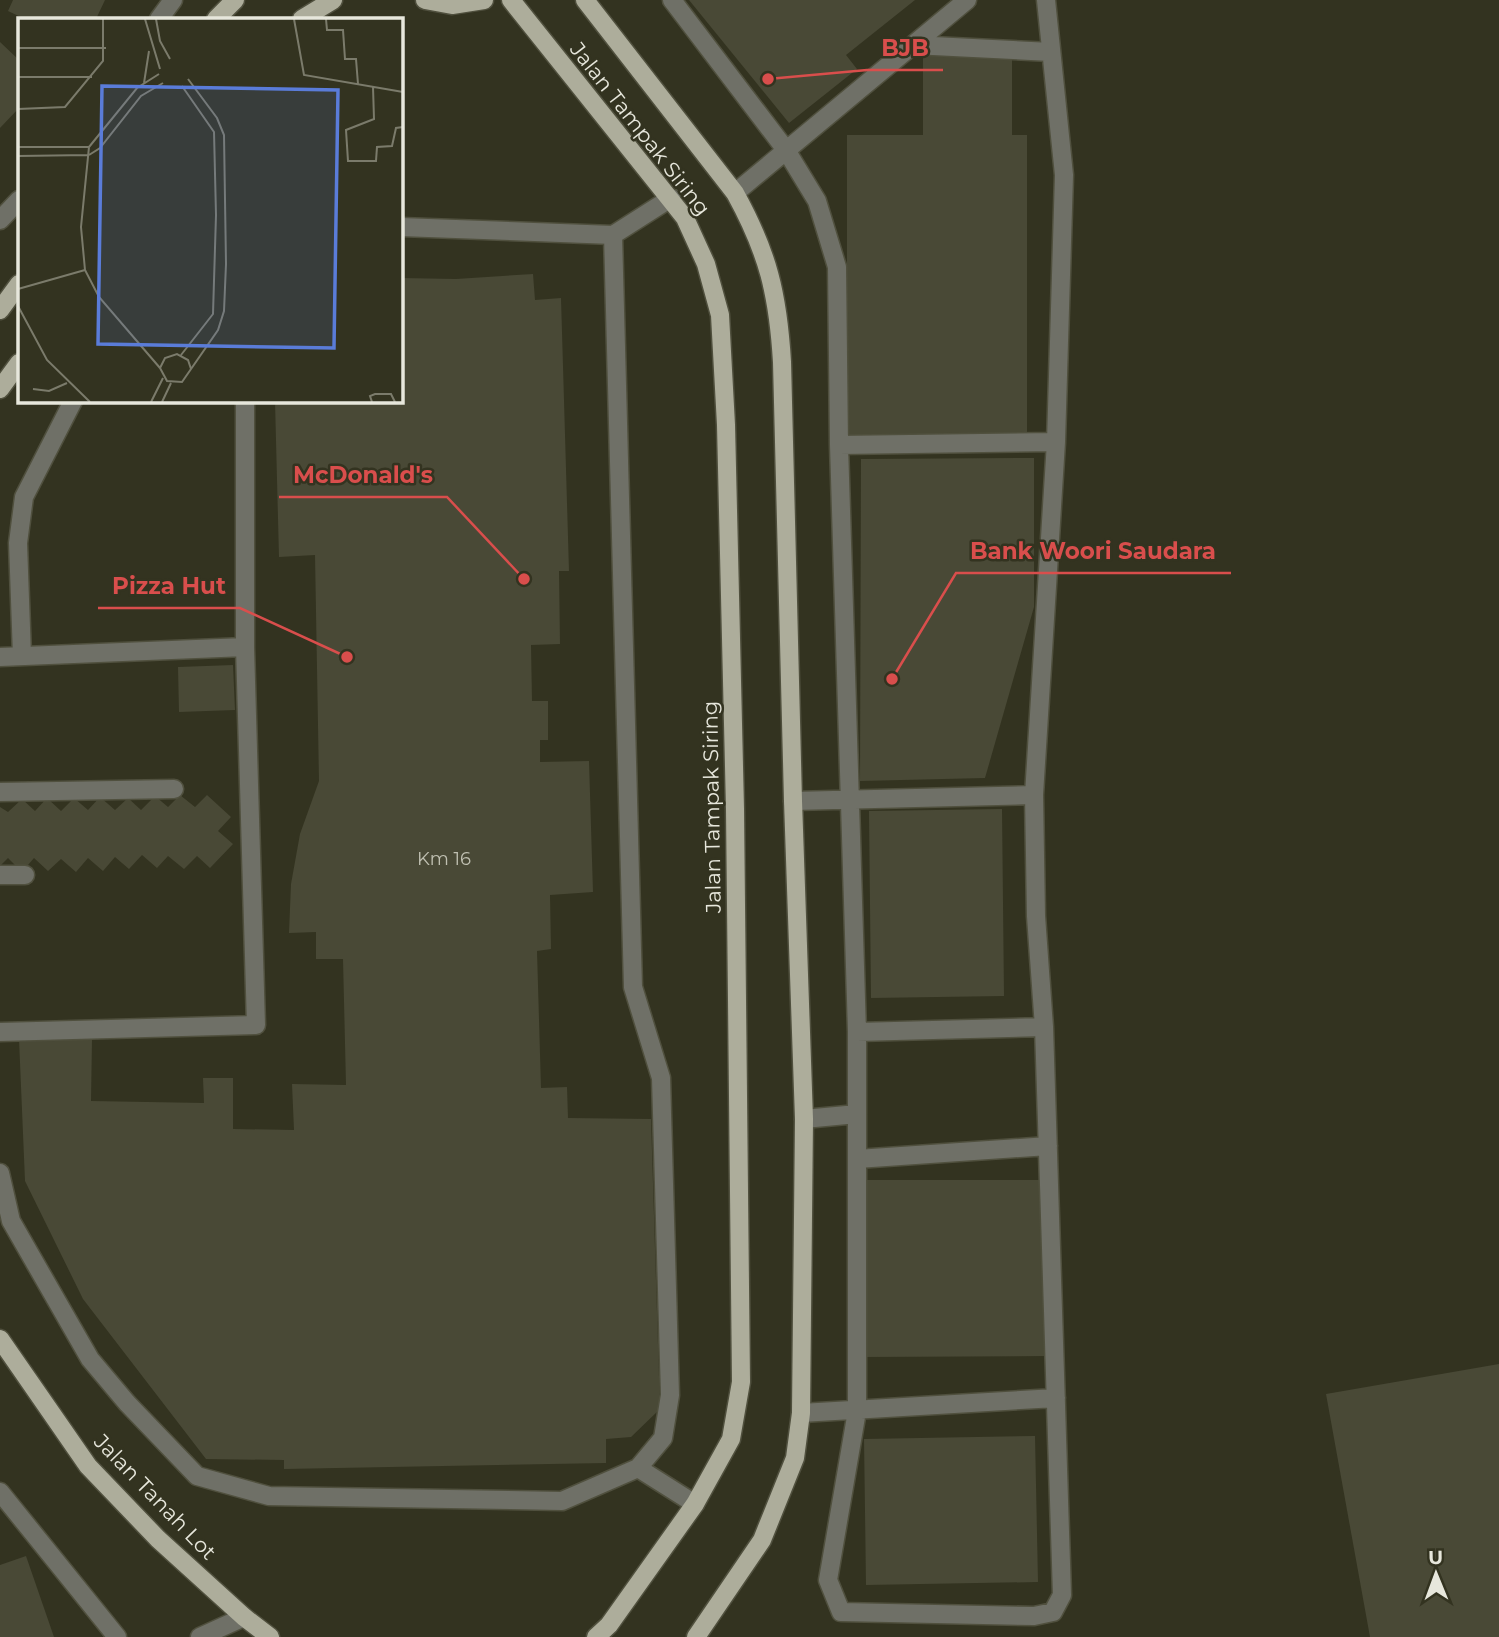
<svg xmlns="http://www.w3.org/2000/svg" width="1499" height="1637" viewBox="0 0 1499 1637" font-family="Montserrat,sans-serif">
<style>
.building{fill:#494936}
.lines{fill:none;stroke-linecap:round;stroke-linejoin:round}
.minor-casing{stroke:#50503e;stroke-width:21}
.major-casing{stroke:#50503e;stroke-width:21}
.minor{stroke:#6f7067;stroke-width:18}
.major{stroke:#adad9b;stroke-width:18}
.labels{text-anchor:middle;stroke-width:5;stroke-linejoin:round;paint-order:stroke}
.number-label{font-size:18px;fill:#c0c0b2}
.street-label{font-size:21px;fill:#e7e7dc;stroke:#333320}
.inset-road{fill:none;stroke:#7b7b6b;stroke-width:2}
.view{fill:#5a7cd9;fill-opacity:0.15;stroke:#5a7cd9;stroke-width:3.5}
.inset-edge{fill:none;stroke:#e7e7dc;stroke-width:3.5}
.leader{fill:none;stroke:#d94e4c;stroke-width:2.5}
.callout-dot{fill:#d94e4c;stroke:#333320;stroke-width:2.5}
.callout-label{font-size:23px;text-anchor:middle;font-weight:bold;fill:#d94e4c;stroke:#333320;stroke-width:5;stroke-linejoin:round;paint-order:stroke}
</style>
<rect width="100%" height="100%" fill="#333320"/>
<!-- building -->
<path class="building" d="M 13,0 L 105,0 L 96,19 L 25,19 L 8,11 Z
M 689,0 L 915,0 L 846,55 L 857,69 L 789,123 Z
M 0,42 L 19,60 L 19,108 L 0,128 Z
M 923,54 L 1012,54 L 1012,135 L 1027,135 L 1027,436 L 847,436 L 847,135 L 923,135 Z
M 533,274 L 535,300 L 561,298 L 569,571 L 559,571 L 560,644 L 531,645 L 532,701 L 548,701 L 548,740 L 540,740 L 540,762 L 589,761 L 593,892 L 550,895 L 551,949 L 537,951 L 541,1088 L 567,1087 L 568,1118 L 651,1119 L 660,1409 L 631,1437 L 606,1439 L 606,1463 L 284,1469 L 284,1460 L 206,1459 L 83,1299 L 25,1181 L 19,1039 L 92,1039 L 91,1101 L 204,1103 L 203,1078 L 233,1078 L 233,1129 L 294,1130 L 292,1084 L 346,1085 L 343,959 L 316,959 L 316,932 L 289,933 L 291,884 L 300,834 L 319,781 L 315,555 L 279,557 L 275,401 L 401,401 L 401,278 L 456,279 Z
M 1034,458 L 1034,607 L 985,778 L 860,781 L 861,459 Z
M 233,665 L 235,710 L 179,712 L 178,667 Z
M 180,795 L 195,807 L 207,795 L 231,817 L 218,831 L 233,844 L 210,868 L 197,856 L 184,869 L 168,856 L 157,868 L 142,855 L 129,869 L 115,857 L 103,871 L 88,858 L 76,872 L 61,859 L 48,871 L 34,858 L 22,872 L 8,858 L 0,866 L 0,807 L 8,812 L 22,799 L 35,811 L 47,798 L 61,811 L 74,798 L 88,810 L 100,797 L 115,810 L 128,798 L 141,810 L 155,796 L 168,807 Z
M 1002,809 L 1004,996 L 871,998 L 869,811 Z
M 860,1180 L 1047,1180 L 1047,1356 L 861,1357 Z
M 1499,1364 L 1499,1637 L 1370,1637 L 1326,1394 Z
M 1035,1436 L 1038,1582 L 866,1585 L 864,1439 Z
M 26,1556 L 54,1637 L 0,1637 L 0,1565 Z"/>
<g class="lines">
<!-- minor casing -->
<g class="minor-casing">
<path id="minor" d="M 672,0 L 786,150 L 817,201 L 837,267 L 839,445 L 857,1032 L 857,1411 L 828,1580 L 841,1612 L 1034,1616 L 1053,1612 L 1062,1595 L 1044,1027
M 159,19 L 173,0
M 913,45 L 1051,52
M 735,193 L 967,0
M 0,220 L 19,200
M 401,227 L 613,235 L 671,198
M 839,445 L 1056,442 L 1064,175 L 1046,0
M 22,656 L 18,543 L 24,497 L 73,401
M 0,657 L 245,647 L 245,401
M 0,792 L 174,789
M 793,801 L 1034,795
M 0,875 L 25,875
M 0,1032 L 256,1025 L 245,647
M 857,1032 L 1044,1027 L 1036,916 L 1034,795 L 1056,442
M 804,1119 L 857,1114
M 857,1159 L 1048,1146
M 0,1173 L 11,1221 L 90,1359 L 127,1403 L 197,1476 L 269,1496 L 562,1501 L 638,1468 L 663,1438 L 670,1395 L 661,1078 L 633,987 L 613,235
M 801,1413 L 1056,1398
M 638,1468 L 695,1504
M 0,1492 L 117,1637
M 200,1637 L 244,1617"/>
</g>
<!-- major casing -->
<g class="major-casing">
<path id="major" d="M 425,0 L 452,5 L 484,0
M 511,0 L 685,218 L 706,264 L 720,315 L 726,425 L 735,809 L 741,1382 L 731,1439 L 695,1504 L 609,1625 L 596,1637
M 585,0 L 735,193 C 768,253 778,294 782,362 L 793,801 L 804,1119 L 801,1413 L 795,1458 L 762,1540 L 696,1637
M 216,19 L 235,0
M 302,19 L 333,0
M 0,310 L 19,284
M 0,389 L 19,363
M 0,1339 L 88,1466 L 158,1539 L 244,1617 L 270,1637"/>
</g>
<!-- minor -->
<use href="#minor" class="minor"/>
<!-- major -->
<use href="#major" class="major"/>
</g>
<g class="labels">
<!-- number labels -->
<g class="number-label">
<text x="444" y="865">Km 16</text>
</g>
<!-- street labels -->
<g class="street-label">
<text transform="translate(640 129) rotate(52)" y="7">Jalan Tampak Siring</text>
<text transform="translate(712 807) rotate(-91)" y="7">Jalan Tampak Siring</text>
<text transform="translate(155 1497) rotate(46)" y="7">Jalan Tanah Lot</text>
</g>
</g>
<!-- overview -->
<g transform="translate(18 18)">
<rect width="385" height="385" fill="#333320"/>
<path class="inset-road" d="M 127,1 L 142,51M 138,1 L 142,23 L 152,41M 276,1 L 286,57 L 385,74M 308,1 L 309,12 L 325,12 L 327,41 L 338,41 L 340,66M 0,30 L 88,30M 141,56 L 119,70 L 71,129 L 63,209 L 67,252 L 81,279 L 142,350M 0,59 L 74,59M 170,61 L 199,100 L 206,117 L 208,246 L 206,293 L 200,312 L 164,364 L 149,363 L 142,350 L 147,340 L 159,336 L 170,342 L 173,351M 126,65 L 131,33M 355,69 L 356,101 L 328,112 L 330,143 L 358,143 L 359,129 L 374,128 L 378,110 L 385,109M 0,91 L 47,89 L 85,43 L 85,1M 0,129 L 71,129M 71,137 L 82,130 L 123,78 L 145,65M 0,138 L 71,137M 0,271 L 67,252M 0,288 L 29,342 L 72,384M 163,337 L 195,296 L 198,197 L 196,114 L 164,68M 15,371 L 31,373 L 49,365M 133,384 L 145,360M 144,384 L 153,365M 354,384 L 352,378 L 357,376 L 373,376 L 377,384"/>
<path class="view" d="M 84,68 L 320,72 L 316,330 L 80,326 Z"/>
<rect width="385" height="385" class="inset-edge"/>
</g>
<!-- callouts -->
<path class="leader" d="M768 79L867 70H943M524 579L447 497H279M892 679L956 573H1231M347 657L240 608H98"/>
<g class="callout-dot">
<circle cx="768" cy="79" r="7"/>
<circle cx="524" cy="579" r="7"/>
<circle cx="892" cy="679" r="7"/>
<circle cx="347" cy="657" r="7"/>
</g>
<g class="callout-label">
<text x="905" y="56">BJB</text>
<text x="363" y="483">McDonald's</text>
<text x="1093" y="559">Bank Woori Saudara</text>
<text x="169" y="594">Pizza Hut</text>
</g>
<!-- north arrow -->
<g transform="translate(1436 1574) rotate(359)" stroke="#333320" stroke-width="5" paint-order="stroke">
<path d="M0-5L12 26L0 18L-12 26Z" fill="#e7e7dc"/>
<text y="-10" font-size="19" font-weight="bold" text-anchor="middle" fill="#e7e7dc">U</text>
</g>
</svg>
